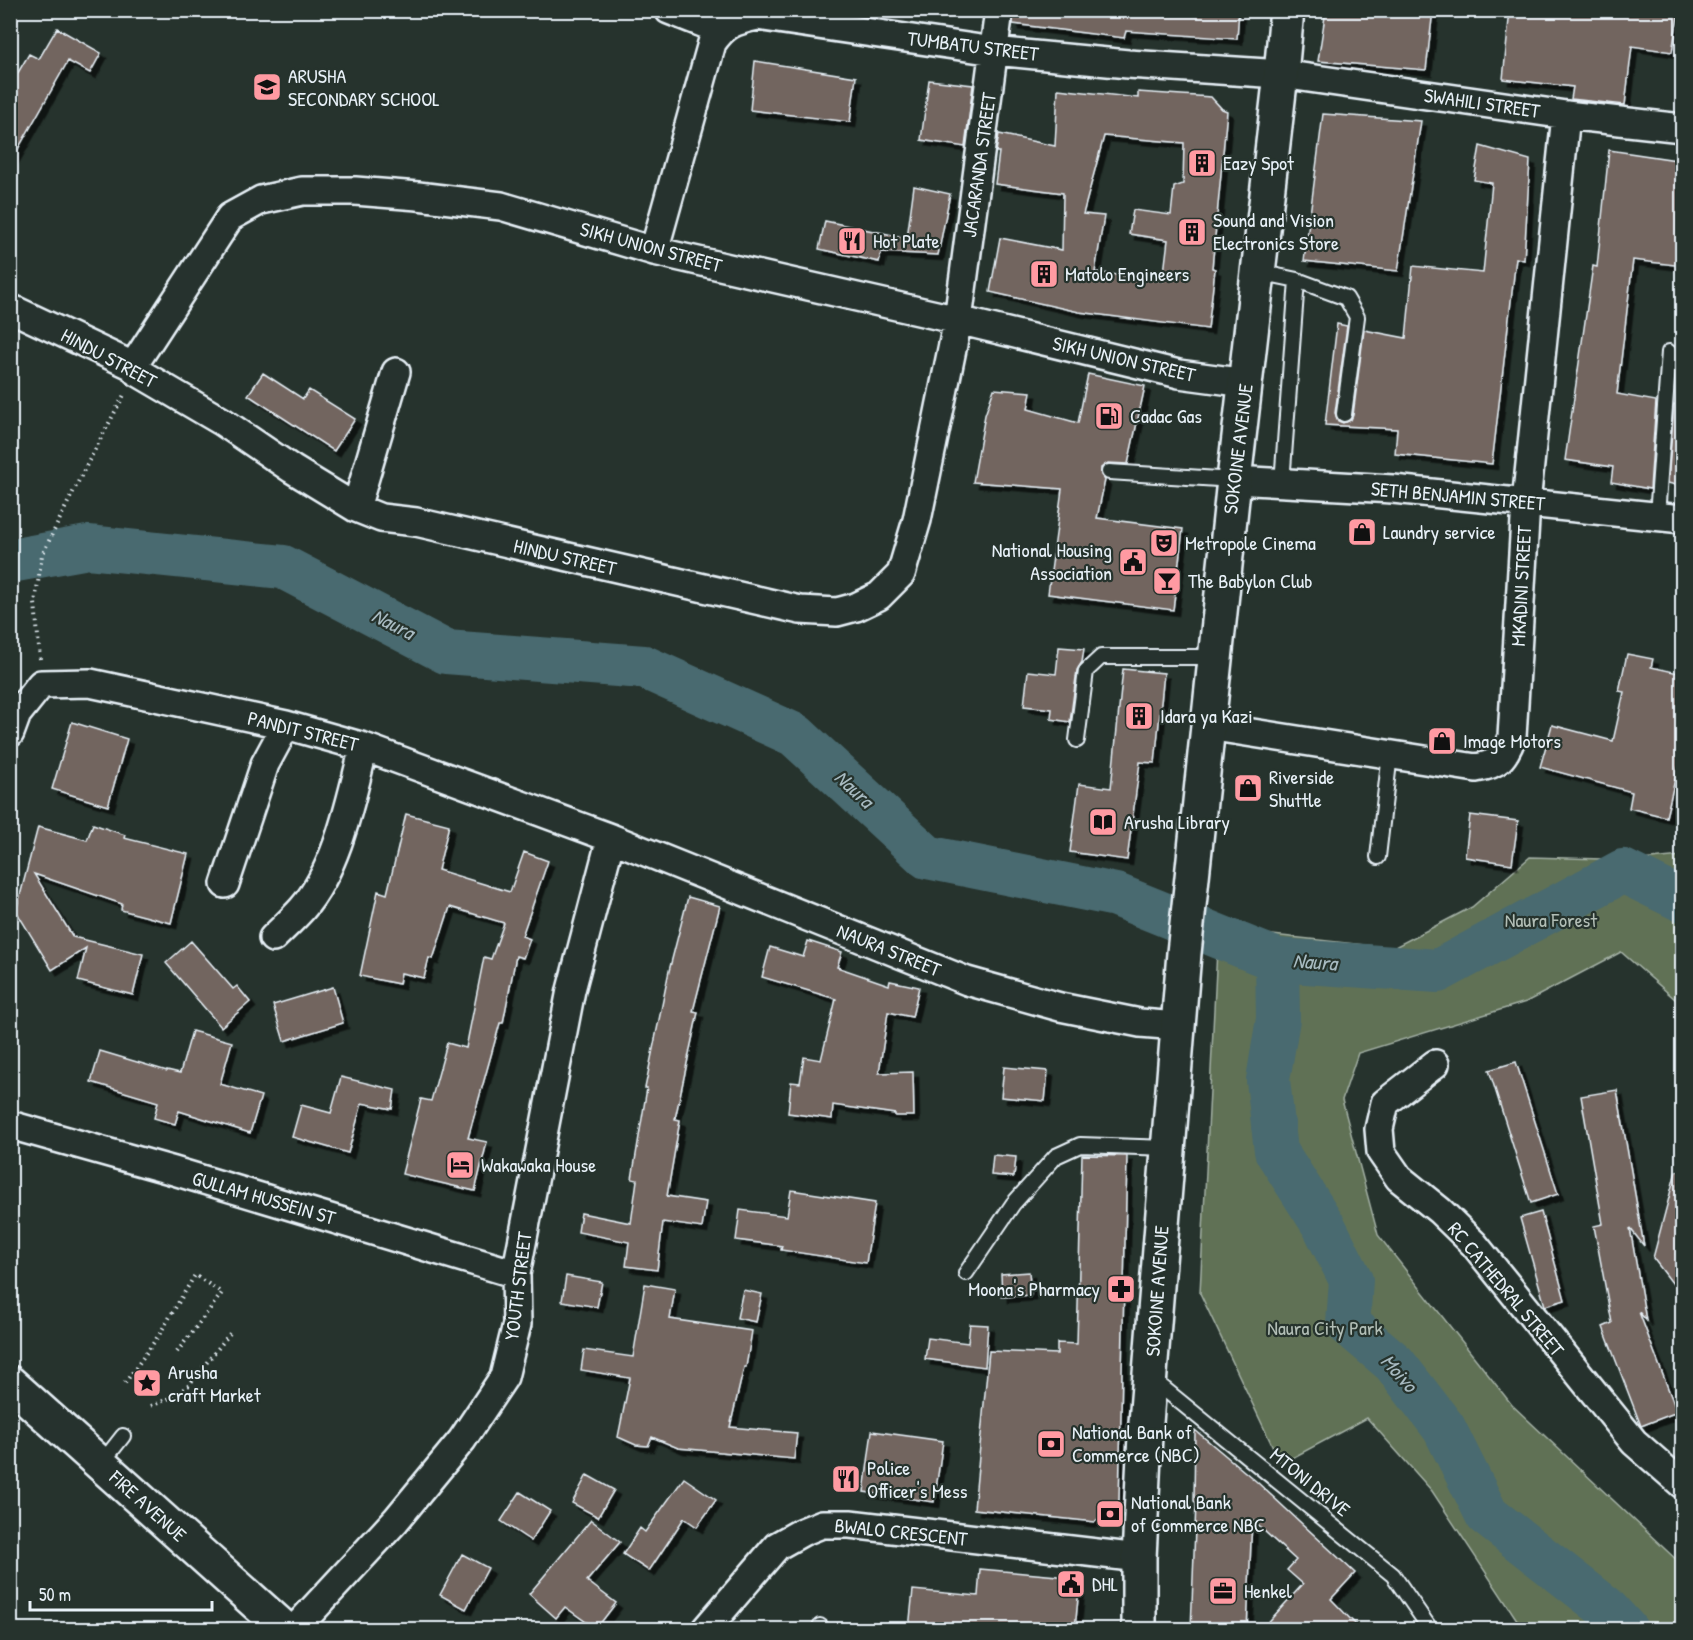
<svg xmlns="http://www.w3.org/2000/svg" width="1693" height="1640" viewBox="0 0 1693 1640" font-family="'Patrick Hand',sans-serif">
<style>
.green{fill:#607154;stroke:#a4b1a6;stroke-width:1.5}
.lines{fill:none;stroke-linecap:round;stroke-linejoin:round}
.river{stroke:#496a70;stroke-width:44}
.building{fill:#72655f;stroke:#e8f1f8;stroke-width:1.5;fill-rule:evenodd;filter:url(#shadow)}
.service-casing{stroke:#e8f1f8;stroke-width:18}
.minor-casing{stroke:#e8f1f8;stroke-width:32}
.tertiary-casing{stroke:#e8f1f8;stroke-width:38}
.primary-casing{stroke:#e8f1f8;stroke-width:38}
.path{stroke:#e8f1f8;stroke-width:4;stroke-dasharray:1.5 4.5;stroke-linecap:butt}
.service{stroke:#26332d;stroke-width:14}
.minor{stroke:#26332d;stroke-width:27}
.tertiary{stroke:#26332d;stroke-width:33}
.primary{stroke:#26332d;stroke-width:33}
.labels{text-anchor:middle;stroke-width:4.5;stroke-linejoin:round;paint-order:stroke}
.street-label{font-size:20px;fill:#e8f1f8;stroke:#26332d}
.poi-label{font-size:20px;fill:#e8f1f8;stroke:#26332d;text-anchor:start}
.park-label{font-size:20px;fill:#b2beb6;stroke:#26332d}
.water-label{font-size:21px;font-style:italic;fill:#a8bbc2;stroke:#26332d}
</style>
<defs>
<filter id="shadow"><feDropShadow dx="5.5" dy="5.5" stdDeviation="0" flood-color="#0009"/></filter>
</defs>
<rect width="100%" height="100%" fill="#26332d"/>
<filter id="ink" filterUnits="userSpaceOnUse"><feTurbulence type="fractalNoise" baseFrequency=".0167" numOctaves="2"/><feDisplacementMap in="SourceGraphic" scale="12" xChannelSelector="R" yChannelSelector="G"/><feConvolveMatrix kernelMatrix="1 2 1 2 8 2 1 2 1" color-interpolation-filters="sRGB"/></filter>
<g filter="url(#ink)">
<!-- green -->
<path class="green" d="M 1682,856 L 1682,1005 L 1621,952 L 1526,1002 L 1358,1053 L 1342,1100 L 1378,1235 L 1512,1405 L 1682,1565 L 1682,1629 L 1523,1629 L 1432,1491 L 1367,1418 L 1281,1464 L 1200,1293 L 1218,929 L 1393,948 L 1472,907 L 1530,857 L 1640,860 Z"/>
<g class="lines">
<!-- river -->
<path class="river" d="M 10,561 L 88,547 L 283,567 L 446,652 L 644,667 L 795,735 L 927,857 L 1116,895 L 1277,960 L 1438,971 L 1623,871 L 1682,900
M 1277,960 L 1278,1019 L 1268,1080 L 1276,1151 L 1324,1226 L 1351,1280 L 1348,1324 L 1394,1363 L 1444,1428 L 1487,1515 L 1604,1606 L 1626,1630"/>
</g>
<!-- building -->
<path class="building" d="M 1014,10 L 1239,10 L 1237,39 L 1126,31 L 1124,38 L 1013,24 Z
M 1326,10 L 1433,10 L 1426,70 L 1318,61 Z
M 1510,10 L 1679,10 L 1672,52 L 1632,46 L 1625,105 L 1571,99 L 1573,87 L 1503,79 Z
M 57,28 L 101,53 L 90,73 L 68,61 L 10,163 L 10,86 L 29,54 L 39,59 Z
M 755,61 L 856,77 L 850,122 L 750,110 Z
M 929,80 L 973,85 L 965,147 L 921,140 Z
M 1058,89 L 1138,98 L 1138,92 L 1211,97 L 1222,109 L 1227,111 L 1212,268 L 1215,269 L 1208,329 L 1079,312 L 990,292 L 1000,238 L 1062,250 L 1063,193 L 995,184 L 999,152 L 996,152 L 999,134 L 1055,146 ZM 1104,136 L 1184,143 L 1183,184 L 1174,187 L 1171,215 L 1133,210 L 1129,234 L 1168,240 L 1163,281 L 1095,272 L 1104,216 L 1083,214 Z
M 1323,114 L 1421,121 L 1398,271 L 1304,261 Z
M 1480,146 L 1530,160 L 1524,260 L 1516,258 L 1492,464 L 1395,454 L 1397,429 L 1325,425 L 1337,324 L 1347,326 L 1335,413 L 1338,421 L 1343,423 L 1351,420 L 1353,415 L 1364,330 L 1406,338 L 1413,266 L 1483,273 L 1492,183 L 1474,180 Z
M 1609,150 L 1683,161 L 1683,266 L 1633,260 L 1617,394 L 1656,401 L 1650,489 L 1611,482 L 1613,467 L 1565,460 L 1593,266 L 1597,267 Z
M 914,186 L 950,194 L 938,255 L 881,252 L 879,262 L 819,249 L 825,221 L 907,238 Z
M 263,373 L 303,399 L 309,390 L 355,419 L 334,451 L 248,395 Z
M 1088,374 L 1145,386 L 1128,464 L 1108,463 L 1101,468 L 1101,475 L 1105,480 L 1097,518 L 1183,529 L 1173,610 L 1048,594 L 1062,489 L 973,482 L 985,415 L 994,389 L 1031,392 L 1028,409 L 1078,423 Z
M 1674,404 L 1683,406 L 1683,487 L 1668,483 Z
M 1059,647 L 1084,649 L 1082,662 L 1077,670 L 1070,722 L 1051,719 L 1052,709 L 1024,706 L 1028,671 L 1056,674 Z
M 1627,654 L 1653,659 L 1651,667 L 1683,674 L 1683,768 L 1678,767 L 1666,817 L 1629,808 L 1632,792 L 1540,767 L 1552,725 L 1613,741 L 1624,692 L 1619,691 Z
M 1123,669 L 1164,673 L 1155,763 L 1140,762 L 1127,860 L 1070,852 L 1079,784 L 1111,788 Z
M 72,722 L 127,739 L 108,806 L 52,789 Z
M 406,814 L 449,825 L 438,870 L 510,892 L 524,852 L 548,861 L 522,936 L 530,939 L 523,958 L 516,956 L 503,1023 L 500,1023 L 468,1138 L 487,1142 L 475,1191 L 402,1174 L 421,1099 L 431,1101 L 447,1043 L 466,1048 L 484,957 L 491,959 L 504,923 L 450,907 L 433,959 L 429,958 L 424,978 L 401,973 L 399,984 L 360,976 L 378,891 L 387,894 Z
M 1470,815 L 1518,821 L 1512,864 L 1465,857 Z
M 93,824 L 125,835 L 124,838 L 188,854 L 171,923 L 121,910 L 122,904 L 34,874 L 73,937 L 143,954 L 133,995 L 78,981 L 86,948 L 52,970 L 16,911 L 38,827 L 87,840 Z
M 688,897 L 720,906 L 693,1011 L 698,1012 L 675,1119 L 680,1120 L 667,1196 L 706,1202 L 702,1228 L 663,1222 L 657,1270 L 626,1266 L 629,1242 L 578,1232 L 581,1213 L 631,1223 L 637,1180 L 632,1179 L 647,1088 L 645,1088 L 669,971 Z
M 191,941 L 233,989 L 237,986 L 250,1002 L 221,1027 L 166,963 Z
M 808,941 L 842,952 L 837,967 L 889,985 L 890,981 L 919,987 L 912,1017 L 888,1012 L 879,1073 L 913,1072 L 914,1116 L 895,1116 L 895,1114 L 833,1105 L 832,1119 L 788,1113 L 791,1082 L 800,1083 L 804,1057 L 821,1060 L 836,999 L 762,977 L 770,947 L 803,957 Z
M 333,987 L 343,1023 L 284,1041 L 273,1005 Z
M 192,1031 L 232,1042 L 220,1084 L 261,1096 L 250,1133 L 179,1111 L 175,1124 L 154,1118 L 158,1102 L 91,1082 L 100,1051 L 167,1071 L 167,1070 L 180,1073 Z
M 1516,1062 L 1558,1194 L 1531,1203 L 1489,1070 Z
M 1004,1067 L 1048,1071 L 1045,1101 L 1001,1097 Z
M 341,1077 L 395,1090 L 392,1109 L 362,1103 L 348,1153 L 292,1137 L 301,1105 L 331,1113 Z
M 1617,1090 L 1644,1246 L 1630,1228 L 1646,1320 L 1639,1312 L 1677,1412 L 1641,1426 L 1603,1327 L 1612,1323 L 1594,1226 L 1603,1224 L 1581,1096 Z
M 993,1155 L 1016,1157 L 1014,1177 L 991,1175 Z
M 1082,1155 L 1127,1156 L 1119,1500 L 1095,1522 L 974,1509 L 989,1351 L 1057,1354 L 1057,1343 L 1077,1344 Z
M 1676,1171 L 1683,1172 L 1683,1232 L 1676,1254 L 1683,1262 L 1683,1297 L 1653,1258 Z
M 791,1190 L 875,1203 L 866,1263 L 781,1250 L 782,1246 L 736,1240 L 740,1210 L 787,1216 Z
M 1541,1212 L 1565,1300 L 1545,1306 L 1520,1218 Z
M 1029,1272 L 1031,1295 L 1002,1297 L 1001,1274 Z
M 566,1276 L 602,1282 L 597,1307 L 562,1301 Z
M 645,1284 L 675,1289 L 670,1319 L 752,1331 L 746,1367 L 744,1367 L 730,1427 L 797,1433 L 794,1459 L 678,1448 L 652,1437 L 648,1446 L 636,1445 L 618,1437 L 630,1378 L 581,1370 L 584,1350 L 633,1357 Z
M 743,1290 L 762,1294 L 756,1322 L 737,1318 Z
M 970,1324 L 988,1325 L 985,1367 L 925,1359 L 928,1338 L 968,1343 Z
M 1195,1430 L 1257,1482 L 1355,1573 L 1331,1599 L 1360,1629 L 1262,1629 L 1303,1584 L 1287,1570 L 1296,1560 L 1252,1520 L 1247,1629 L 1191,1629 L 1196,1503 L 1194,1501 Z
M 872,1431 L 943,1441 L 934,1502 L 864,1492 Z
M 587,1475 L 614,1490 L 598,1517 L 572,1503 Z
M 684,1478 L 716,1500 L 697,1527 L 684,1518 L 649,1571 L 623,1554 L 640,1528 L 645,1532 Z
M 520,1492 L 550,1511 L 531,1541 L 501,1521 Z
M 591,1520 L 620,1542 L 587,1581 L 616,1603 L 596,1629 L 565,1607 L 556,1618 L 529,1594 Z
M 462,1554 L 488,1568 L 466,1609 L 440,1595 Z
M 980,1569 L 1080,1578 L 1075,1629 L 909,1629 L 913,1590 L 978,1596 Z"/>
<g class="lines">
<!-- service casing -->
<g class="service-casing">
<path id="service" d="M 1259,272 L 1297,280 L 1346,298 L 1357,317 L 1344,414
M 1109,472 L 1234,480
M 1282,483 L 1297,280
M 1657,516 L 1669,352
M 1077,740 L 1086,671 L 1101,657 L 1215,657
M 1378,857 L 1390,754
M 966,1273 L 1013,1204 L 1056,1156 L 1080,1145 L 1169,1148
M 1152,1379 L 1393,1575 L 1431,1630
M 101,1464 L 123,1436
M 820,1626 L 824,1630"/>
</g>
<!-- minor casing -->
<g class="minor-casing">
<path id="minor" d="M 669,10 L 720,30
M 654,251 L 712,43 C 725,23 735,21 757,16 L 994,51 L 1128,64 L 1281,74 L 1566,115 L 1682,128
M 10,308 L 133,366 L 136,371 L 223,422 L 292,469 L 356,508 L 381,518 L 416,522 L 800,610 L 837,612 L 856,607 L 879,596 L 901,574 L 917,520 L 958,320 L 999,10
M 133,366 L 230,217 L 261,200 L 302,191 L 355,191 L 418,196 L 501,206 L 654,251 L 958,320 L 1179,374 L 1246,383
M 1234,480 L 1393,489 L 1682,519
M 356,508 L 396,372
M 1208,726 L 1476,768 C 1499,764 1504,758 1512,737 L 1526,503 L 1566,115
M 10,733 L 17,714 L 41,684 L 90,683 L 286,725 L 364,747 L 611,838 L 967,981 L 1060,1007 L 1140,1023 L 1178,1026
M 225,884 L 265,764 L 286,725
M 273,938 C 283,928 293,919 302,909 C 338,868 351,798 364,747
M 1435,1064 L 1385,1103 L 1379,1129 L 1381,1152 L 1399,1178 L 1440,1211 L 1474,1244 L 1634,1442 L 1682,1484
M 10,1125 L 174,1171 L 516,1274
M 294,1630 L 396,1520 L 462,1440 L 504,1377 L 517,1324 L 516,1274 L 571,990 L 611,838
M 705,1630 L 777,1546 L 802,1532 L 822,1524 L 850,1524 L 1139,1558"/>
</g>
<!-- tertiary casing -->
<g class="tertiary-casing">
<path id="tertiary" d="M 10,1383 L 286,1630"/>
</g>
<!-- primary casing -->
<g class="primary-casing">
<path id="primary" d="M 1139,1630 L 1139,1558 L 1145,1435 L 1184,953 L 1234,480 L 1281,74 L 1287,10"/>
</g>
<!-- path -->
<path class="path" d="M 40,659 L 35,603 L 42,555 L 83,472 L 125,393
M 125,1383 L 159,1335 L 195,1275 L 222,1293 L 177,1352
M 151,1406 L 170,1398 L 188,1386 L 231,1332"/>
<!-- service -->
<use href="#service" class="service"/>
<!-- minor -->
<use href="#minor" class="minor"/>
<!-- tertiary -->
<use href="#tertiary" class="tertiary"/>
<!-- primary -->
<use href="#primary" class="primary"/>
</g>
</g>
<!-- icons -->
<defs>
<g id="school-square" transform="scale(1.5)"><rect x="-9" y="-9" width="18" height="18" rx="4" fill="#ff9aa2" stroke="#26332d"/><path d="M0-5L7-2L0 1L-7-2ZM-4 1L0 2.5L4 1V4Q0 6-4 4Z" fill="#111"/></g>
<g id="building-square" transform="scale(1.5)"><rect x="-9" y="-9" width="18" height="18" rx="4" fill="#ff9aa2" stroke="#26332d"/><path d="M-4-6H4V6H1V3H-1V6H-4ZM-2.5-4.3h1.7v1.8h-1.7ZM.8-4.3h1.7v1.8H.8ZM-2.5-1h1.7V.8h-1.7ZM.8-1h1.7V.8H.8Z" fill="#111"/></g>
<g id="restaurant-square" transform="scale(1.5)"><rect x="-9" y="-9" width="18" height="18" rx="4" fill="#ff9aa2" stroke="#26332d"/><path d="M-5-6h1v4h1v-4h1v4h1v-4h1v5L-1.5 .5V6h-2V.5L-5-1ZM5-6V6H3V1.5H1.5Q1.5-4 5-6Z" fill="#111"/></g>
<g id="fuel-square" transform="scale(1.5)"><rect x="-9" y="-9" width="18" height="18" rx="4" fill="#ff9aa2" stroke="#26332d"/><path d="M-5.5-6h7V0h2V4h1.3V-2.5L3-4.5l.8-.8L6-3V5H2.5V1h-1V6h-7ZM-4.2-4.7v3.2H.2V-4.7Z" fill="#111"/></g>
<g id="shop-square" transform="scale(1.5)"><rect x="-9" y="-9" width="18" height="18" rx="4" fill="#ff9aa2" stroke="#26332d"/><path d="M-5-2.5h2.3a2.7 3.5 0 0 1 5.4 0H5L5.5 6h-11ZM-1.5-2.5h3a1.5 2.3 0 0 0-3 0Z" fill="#111"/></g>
<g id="theatre-square" transform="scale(1.5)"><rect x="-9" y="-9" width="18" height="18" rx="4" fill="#ff9aa2" stroke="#26332d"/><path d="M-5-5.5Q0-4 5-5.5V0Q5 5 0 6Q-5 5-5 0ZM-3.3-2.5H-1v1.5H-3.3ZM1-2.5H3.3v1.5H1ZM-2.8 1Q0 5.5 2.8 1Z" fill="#111"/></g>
<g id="civic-square" transform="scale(1.5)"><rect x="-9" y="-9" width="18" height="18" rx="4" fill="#ff9aa2" stroke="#26332d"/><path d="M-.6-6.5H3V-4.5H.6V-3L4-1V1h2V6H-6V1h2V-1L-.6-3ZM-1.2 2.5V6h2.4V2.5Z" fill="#111"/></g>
<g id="bar-square" transform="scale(1.5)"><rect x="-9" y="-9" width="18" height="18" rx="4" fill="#ff9aa2" stroke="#26332d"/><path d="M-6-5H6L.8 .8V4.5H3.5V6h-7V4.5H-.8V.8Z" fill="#111"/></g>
<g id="library-square" transform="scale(1.5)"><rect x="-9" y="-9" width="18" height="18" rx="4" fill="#ff9aa2" stroke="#26332d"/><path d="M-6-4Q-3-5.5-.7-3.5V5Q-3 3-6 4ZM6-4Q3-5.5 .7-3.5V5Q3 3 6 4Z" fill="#111"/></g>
<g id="hotel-square" transform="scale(1.5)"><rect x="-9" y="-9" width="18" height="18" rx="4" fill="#ff9aa2" stroke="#26332d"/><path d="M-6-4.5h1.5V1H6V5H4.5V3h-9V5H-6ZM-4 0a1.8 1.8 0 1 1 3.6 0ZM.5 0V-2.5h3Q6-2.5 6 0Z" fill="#111"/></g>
<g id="pharmacy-square" transform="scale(1.5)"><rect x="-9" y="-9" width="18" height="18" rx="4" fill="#ff9aa2" stroke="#26332d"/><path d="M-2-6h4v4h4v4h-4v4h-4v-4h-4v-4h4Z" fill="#111"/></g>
<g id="sight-square" transform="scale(1.5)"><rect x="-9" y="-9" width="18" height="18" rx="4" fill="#ff9aa2" stroke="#26332d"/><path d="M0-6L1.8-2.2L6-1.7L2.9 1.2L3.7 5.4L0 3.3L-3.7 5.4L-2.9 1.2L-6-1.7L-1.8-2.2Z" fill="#111"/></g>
<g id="bank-square" transform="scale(1.5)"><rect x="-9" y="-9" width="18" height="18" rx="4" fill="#ff9aa2" stroke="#26332d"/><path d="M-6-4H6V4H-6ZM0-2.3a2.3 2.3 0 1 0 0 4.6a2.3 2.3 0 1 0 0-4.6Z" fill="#111"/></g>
<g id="office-square" transform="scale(1.5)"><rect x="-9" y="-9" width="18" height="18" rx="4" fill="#ff9aa2" stroke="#26332d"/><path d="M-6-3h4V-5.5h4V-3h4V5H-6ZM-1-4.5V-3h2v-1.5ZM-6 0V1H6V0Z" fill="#111"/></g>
</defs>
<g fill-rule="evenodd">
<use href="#school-square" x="267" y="87"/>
<use href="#building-square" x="1202" y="163"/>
<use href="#building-square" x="1192" y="232"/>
<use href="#restaurant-square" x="852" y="241"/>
<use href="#building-square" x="1044" y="274"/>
<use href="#fuel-square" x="1109" y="416"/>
<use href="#shop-square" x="1362" y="532"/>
<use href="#theatre-square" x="1164" y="543"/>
<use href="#civic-square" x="1133" y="562"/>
<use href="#bar-square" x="1167" y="581"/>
<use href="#building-square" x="1139" y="716"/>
<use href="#shop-square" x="1442" y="741"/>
<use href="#shop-square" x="1248" y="788"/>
<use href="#library-square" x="1103" y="822"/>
<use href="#hotel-square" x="460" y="1165"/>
<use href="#pharmacy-square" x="1121" y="1289"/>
<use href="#sight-square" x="147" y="1383"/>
<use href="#bank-square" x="1051" y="1444"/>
<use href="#restaurant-square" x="846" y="1479"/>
<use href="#bank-square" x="1110" y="1514"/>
<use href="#civic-square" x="1071" y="1584"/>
<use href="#office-square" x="1223" y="1591"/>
</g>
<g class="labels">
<!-- street labels -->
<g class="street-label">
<text transform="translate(973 46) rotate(7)" y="7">TUMBATU STREET</text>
<text transform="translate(1482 103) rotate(8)" y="7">SWAHILI STREET</text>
<text transform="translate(979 165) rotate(-82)" y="7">JACARANDA STREET</text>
<text transform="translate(651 247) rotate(15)" y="7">SIKH UNION STREET</text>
<text transform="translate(109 358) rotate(28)" y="7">HINDU STREET</text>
<text transform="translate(1124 359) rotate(13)" y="7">SIKH UNION STREET</text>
<text transform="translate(1238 449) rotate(-83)" y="7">SOKOINE AVENUE</text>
<text transform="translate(1458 496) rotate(5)" y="7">SETH BENJAMIN STREET</text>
<text transform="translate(565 557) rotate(13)" y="7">HINDU STREET</text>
<text transform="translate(1521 586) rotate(-87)" y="7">MKADINI STREET</text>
<text transform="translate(303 731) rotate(14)" y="7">PANDIT STREET</text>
<text transform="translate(889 950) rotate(22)" y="7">NAURA STREET</text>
<text transform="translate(264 1198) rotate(16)" y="7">GULLAM HUSSEIN ST</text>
<text transform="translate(518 1286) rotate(-83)" y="7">YOUTH STREET</text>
<text transform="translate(1506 1289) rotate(50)" y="7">RC CATHEDRAL STREET</text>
<text transform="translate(1157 1291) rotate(-86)" y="7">SOKOINE AVENUE</text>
<text transform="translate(1310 1482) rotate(39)" y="7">MTONI DRIVE</text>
<text transform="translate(148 1506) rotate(42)" y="7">FIRE AVENUE</text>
<text transform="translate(901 1532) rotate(6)" y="7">BWALO CRESCENT</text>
</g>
<!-- poi labels -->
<g class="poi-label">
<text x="288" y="83">ARUSHA<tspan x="288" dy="23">SECONDARY SCHOOL</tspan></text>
<text x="1223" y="170">Eazy Spot</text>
<text x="1213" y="227">Sound and Vision<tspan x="1213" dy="23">Electronics Store</tspan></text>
<text x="873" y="248">Hot Plate</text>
<text x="1065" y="281">Matolo Engineers</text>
<text x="1130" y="423">Cadac Gas</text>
<text x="1383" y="539">Laundry service</text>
<text x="1185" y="550">Metropole Cinema</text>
<text x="1112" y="557" text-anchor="end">National Housing<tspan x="1112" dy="23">Association</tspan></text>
<text x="1188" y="588">The Babylon Club</text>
<text x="1160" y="723">Idara ya Kazi</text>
<text x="1463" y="748">Image Motors</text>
<text x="1269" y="784">Riverside<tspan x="1269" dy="23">Shuttle</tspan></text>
<text x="1124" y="829">Arusha Library</text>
<text x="481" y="1172">Wakawaka House</text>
<text x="1100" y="1296" text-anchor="end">Moona's Pharmacy</text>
<text x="168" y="1379">Arusha<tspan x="168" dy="23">craft Market</tspan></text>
<text x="1072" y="1439">National Bank of<tspan x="1072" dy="23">Commerce (NBC)</tspan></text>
<text x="867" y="1475">Police<tspan x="867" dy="23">Officer's Mess</tspan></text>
<text x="1131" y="1509">National Bank<tspan x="1131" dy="23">of Commerce NBC</tspan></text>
<text x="1092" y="1591">DHL</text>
<text x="1244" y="1598">Henkel</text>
</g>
<!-- park labels -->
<g class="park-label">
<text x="1551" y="927">Naura Forest</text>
<text x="1325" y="1335">Naura City Park</text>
</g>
<!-- water labels -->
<g class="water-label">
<text transform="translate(393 624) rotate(27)" y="7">Naura</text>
<text transform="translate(854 789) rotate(43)" y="7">Naura</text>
<text transform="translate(1315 962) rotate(4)" y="7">Naura</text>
<text transform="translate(1399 1373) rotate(48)" y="7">Moivo</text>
</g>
</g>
<!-- margin -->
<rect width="1693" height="1640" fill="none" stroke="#26332d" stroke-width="36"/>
<rect x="18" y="18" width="1657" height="1604" fill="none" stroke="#e8f1f8" stroke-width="2" filter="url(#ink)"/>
<!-- scale -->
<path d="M30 1601v9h182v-9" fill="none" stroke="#e8f1f8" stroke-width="3"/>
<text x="39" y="1601" font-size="18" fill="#e8f1f8" stroke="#26332d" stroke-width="4.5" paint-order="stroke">50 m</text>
</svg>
